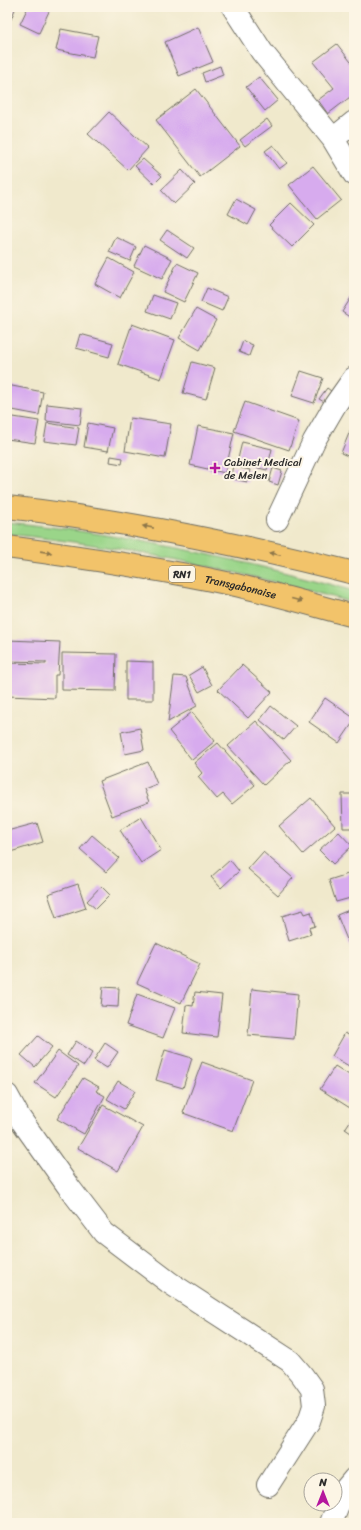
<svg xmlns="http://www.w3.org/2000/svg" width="361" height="1530" viewBox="0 0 361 1530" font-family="Sriracha,sans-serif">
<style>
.green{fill:#9ad589;stroke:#62805a}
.building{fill:#d7abee}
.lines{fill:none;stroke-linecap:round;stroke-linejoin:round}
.minor-casing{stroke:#706e63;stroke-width:24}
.highway-casing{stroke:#706e63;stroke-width:24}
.minor{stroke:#fff;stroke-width:22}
.highway{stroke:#f2c36a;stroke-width:22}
.oneway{fill:#8e774a}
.poi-dot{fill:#b5179e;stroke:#fcf5e5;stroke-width:1.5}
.labels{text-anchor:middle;stroke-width:4;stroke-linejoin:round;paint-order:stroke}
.shield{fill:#fcf5e5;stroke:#6a6863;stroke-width:1}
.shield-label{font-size:10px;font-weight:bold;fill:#2b2b2b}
.poi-label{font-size:11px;fill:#2b2b2b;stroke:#fcf5e5;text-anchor:start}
.street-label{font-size:11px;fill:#2b2b2b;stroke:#fcf5e5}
</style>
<rect width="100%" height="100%" fill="#fcf5e5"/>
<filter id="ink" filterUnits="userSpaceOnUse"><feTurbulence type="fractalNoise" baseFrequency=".025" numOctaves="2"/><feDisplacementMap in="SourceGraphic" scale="8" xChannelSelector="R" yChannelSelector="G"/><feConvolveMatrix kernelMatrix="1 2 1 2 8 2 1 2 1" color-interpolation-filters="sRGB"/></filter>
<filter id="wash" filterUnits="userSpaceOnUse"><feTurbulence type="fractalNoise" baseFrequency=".012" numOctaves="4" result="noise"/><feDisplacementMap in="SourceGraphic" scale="16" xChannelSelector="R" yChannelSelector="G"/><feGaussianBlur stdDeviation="0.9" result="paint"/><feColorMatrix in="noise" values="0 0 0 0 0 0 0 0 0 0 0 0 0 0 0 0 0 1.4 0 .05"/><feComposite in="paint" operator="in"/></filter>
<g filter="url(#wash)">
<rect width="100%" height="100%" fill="#f0e9cc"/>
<!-- green -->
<path class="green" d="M 7,522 C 125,534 240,559 354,591 L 354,603 C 238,571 127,546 7,534 Z"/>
<g id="blocks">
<!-- building -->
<path class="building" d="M 7,7 L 16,7 L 9,24 L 7,23 Z
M 28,7 L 51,7 L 39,33 L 20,24 Z
M 348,7 L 354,7 L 354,15 Z
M 198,27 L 213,62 L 179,76 L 165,42 Z
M 61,29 L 98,36 L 93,57 L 56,50 Z
M 337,44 L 354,66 L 354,94 L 328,114 L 318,100 L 334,88 L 313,62 Z
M 220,66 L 223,75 L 205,82 L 202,73 Z
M 259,77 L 278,100 L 265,111 L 246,87 Z
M 196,89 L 240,146 L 200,177 L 156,120 Z
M 109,112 L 148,148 L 128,170 L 88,134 Z
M 267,119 L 272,126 L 245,146 L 240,140 Z
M 273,145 L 287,163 L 279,169 L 265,151 Z
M 143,159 L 162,176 L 154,184 L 135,166 Z
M 313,166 L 341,200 L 317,219 L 289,185 Z
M 182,170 L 195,184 L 174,204 L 161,190 Z
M 236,199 L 256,210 L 248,225 L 228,214 Z
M 291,203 L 314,225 L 292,247 L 269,225 Z
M 167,230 L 194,248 L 187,258 L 160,240 Z
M 116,237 L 136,247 L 130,261 L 109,252 Z
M 144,245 L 172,259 L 162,279 L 134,266 Z
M 109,258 L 134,272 L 120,298 L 95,284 Z
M 177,263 L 198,273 L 184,302 L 163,292 Z
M 207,288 L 228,297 L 222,311 L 201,302 Z
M 354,293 L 354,320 L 342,312 Z
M 153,295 L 176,303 L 170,319 L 147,311 Z
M 196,309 L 216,320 L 200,350 L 179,338 Z
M 132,324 L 175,340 L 161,379 L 118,364 Z
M 80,334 L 113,343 L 109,357 L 76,348 Z
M 243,341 L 253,345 L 249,356 L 239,352 Z
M 192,362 L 215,368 L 206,399 L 183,393 Z
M 301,371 L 323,378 L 314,403 L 292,396 Z
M 7,385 L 43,392 L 39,415 L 7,409 Z
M 327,388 L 331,391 L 324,402 L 319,399 Z
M 245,402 L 299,421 L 289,450 L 234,431 Z
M 47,404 L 82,408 L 80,425 L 46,421 Z
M 7,416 L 39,421 L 35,443 L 7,439 Z
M 130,418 L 171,424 L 165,458 L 125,451 Z
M 47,423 L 79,428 L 76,445 L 44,441 Z
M 88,423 L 113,428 L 108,451 L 84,447 Z
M 198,426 L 234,433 L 225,473 L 190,465 Z
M 352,426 L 354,427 L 354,459 L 341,453 Z
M 242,442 L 272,449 L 267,470 L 237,463 Z
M 111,456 L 123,458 L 122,464 L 110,462 Z
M 233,466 L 250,470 L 247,482 L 230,478 Z
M 273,468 L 282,471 L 278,485 L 269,482 Z
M 7,640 L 60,642 L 58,675 L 55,675 L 55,698 L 7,696 L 8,663 L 46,664 L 46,662 L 7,661 Z
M 62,653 L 116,654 L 115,691 L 62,690 Z
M 126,661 L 153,662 L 153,700 L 126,700 Z
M 242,665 L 272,692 L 248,718 L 218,690 Z
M 202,667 L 212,685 L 199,692 L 189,675 Z
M 174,676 L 186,677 L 197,706 L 168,722 Z
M 325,698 L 354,718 L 354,721 L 339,743 L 309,722 Z
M 271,706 L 296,726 L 284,740 L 260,720 Z
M 192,712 L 215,741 L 192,760 L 169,731 Z
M 256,721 L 291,760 L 264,785 L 228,746 Z
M 140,728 L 144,750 L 125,754 L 121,732 Z
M 218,743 L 255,785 L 232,804 L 223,794 L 217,799 L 198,777 L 202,773 L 194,763 Z
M 148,762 L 157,784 L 144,789 L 149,802 L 112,816 L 99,781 Z
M 342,794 L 354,794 L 354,828 L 343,828 Z
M 311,798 L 335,826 L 303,854 L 279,826 Z
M 141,817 L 161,850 L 141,863 L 120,830 Z
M 37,823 L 43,842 L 7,853 L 7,831 Z
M 339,832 L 352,846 L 333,864 L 319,850 Z
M 92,835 L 119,858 L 106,872 L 80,849 Z
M 263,852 L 293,878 L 278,895 L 248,869 Z
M 354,855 L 354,865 L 351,856 Z
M 230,860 L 239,871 L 221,888 L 211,877 Z
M 354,872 L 354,897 L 336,902 L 329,880 Z
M 78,884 L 86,908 L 56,918 L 48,894 Z
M 101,886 L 110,895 L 96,909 L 87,901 Z
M 354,908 L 354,945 L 350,947 L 337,915 Z
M 303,910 L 305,914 L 311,912 L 315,926 L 309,928 L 311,934 L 289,941 L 282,916 Z
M 156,943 L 200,964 L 181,1003 L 137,983 Z
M 351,960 L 354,960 L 354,973 L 353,973 Z
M 103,987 L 119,988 L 118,1007 L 101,1006 Z
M 252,989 L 298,994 L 294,1039 L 248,1035 Z
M 195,992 L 222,995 L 217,1037 L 183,1033 L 186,1005 L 193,1006 Z
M 137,994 L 175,1008 L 163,1038 L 126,1025 Z
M 345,1033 L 354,1038 L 354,1069 L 332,1056 Z
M 38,1036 L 52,1047 L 35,1067 L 21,1055 Z
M 76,1041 L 93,1052 L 84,1066 L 67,1055 Z
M 105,1043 L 118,1052 L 107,1068 L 94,1060 Z
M 165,1050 L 192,1058 L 183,1088 L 156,1080 Z
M 58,1051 L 78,1066 L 56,1097 L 35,1083 Z
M 202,1062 L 252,1080 L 233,1131 L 183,1113 Z
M 335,1066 L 354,1078 L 354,1101 L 350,1108 L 320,1089 Z
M 83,1078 L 99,1087 L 96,1091 L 105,1096 L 84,1134 L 57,1119 Z
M 118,1081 L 135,1091 L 124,1109 L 107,1099 Z
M 103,1105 L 143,1127 L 118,1171 L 78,1148 Z
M 354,1115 L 354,1135 L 345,1129 Z"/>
</g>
</g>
<g filter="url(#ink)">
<use href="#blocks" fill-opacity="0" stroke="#706e63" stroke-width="1"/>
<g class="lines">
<!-- minor casing -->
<g class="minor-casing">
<path id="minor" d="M 233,7 L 262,52 L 333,139 L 354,174
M 333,139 L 354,122
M 277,520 L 314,441 L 335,405 L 354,378
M 7,1095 L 19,1117 L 68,1186 L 104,1233 L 170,1283 L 290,1361 L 302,1375 L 312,1389 L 314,1406 L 309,1421 L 268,1485
M 331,1523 L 344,1491 L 354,1479"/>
</g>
<!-- highway casing -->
<g class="highway-casing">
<g id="highway">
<path d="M 7,507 C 125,520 239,544 354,573"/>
<path id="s1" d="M 7,547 C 82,557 157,568 231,584 C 272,593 313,605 354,616"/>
</g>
</g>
<!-- minor -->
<use href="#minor" class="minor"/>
<!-- highway -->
<use href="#highway" class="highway"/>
</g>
<!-- one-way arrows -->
<defs><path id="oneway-solid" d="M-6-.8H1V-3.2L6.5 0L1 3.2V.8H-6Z"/></defs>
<g class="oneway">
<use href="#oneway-solid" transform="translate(148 527) rotate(-169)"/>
<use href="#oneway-solid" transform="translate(46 552) rotate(8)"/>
<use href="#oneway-solid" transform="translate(275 554) rotate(-168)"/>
<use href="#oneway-solid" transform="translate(297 600) rotate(15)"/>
</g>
</g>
<!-- markers -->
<path class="poi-dot" d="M213 462h4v4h4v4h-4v4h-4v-4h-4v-4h4z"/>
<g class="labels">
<!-- shield labels -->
<rect class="shield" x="169" y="566" width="26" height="16" rx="3"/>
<g class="shield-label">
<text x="182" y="578">RN1</text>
</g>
<!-- poi labels -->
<g class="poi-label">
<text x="224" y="466">Cabinet Medical<tspan x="224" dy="13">de Melen</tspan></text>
</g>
<!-- street labels -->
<g class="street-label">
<text dy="4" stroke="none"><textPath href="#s1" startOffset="237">Transgabonaise</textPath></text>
</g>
</g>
<!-- margin -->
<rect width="361" height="1530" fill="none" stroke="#fcf5e5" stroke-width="24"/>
<!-- north arrow -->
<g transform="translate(323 1492)"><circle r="19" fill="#fcf5e5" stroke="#a8a49b"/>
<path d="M0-3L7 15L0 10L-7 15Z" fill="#b5179e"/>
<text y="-6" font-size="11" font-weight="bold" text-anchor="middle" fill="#2b2b2b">N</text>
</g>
</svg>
